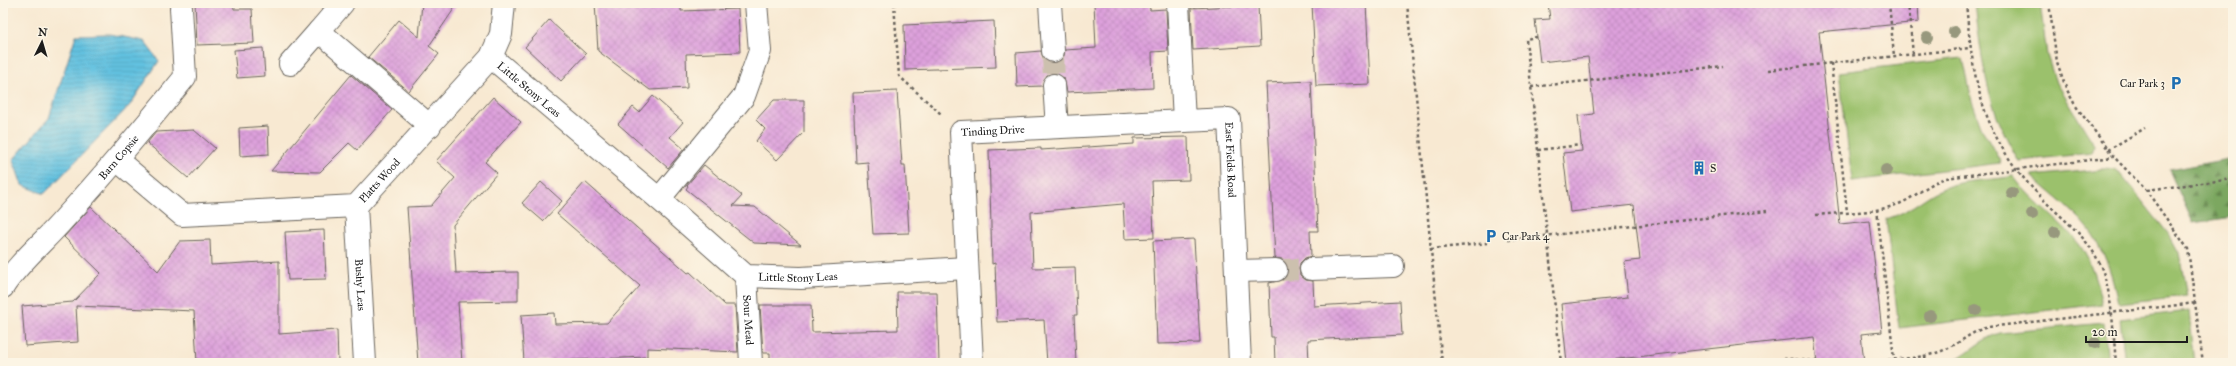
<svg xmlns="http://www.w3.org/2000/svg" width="2236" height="366" viewBox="0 0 2236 366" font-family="'IM FELL Great Primer',serif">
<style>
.green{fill:#9bc16c;stroke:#5c6e44}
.forest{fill:url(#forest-firs);stroke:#4c623e}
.water{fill:url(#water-rules);stroke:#3f6e7e}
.building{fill:url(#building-cross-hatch)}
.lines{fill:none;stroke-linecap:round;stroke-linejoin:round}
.minor-tunnel{stroke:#ccc0ae;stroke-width:22;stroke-dasharray:22 11;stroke-linecap:butt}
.minor-casing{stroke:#69645c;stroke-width:24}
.path{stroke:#69645c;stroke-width:2.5;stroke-dasharray:3 3;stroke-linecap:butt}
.minor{stroke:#fff;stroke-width:22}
.tree{fill:#97987d}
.labels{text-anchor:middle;stroke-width:3;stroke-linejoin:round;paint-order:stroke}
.poi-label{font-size:11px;fill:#1c1c1c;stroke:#fcf5e5;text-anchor:start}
.street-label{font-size:11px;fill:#1c1c1c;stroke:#fcf5e5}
</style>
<defs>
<pattern id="forest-firs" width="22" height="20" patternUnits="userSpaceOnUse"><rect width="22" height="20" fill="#7ca760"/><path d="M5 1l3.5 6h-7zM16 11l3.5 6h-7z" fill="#65874e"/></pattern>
<pattern id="water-rules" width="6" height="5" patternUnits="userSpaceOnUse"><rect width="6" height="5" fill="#62c1e0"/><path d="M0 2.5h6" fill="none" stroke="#54a5c0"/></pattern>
<pattern id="building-cross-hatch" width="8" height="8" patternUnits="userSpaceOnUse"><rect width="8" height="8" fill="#dda0dc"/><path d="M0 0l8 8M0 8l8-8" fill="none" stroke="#bd89bc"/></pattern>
</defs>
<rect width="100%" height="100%" fill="#fcf5e5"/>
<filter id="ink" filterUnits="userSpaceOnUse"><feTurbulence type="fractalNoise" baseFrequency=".025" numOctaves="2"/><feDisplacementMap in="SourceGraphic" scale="8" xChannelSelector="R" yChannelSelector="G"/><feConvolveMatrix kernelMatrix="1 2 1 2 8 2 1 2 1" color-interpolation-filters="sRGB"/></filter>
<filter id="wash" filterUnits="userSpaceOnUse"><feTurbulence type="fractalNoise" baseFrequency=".012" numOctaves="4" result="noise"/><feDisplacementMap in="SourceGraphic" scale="16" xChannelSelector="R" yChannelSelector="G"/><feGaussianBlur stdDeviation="0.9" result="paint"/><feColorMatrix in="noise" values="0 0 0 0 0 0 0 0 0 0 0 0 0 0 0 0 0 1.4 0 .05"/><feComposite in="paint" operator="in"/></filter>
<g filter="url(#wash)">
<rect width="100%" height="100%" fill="#f8e9d2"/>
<!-- green -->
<path class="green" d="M 1975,3 L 2040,3 L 2047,55 L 2056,83 L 2092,141 L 2094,146 L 2092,153 L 2019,161 C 1987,108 1982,64 1975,3 Z
M 1963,58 L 1972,101 L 1982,129 L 2001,163 L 1852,181 L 1839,72 Z
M 2104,169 L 2114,170 L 2122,176 L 2170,236 L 2179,253 L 2187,296 L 2118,303 C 2112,271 2101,238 2076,215 C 2062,201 2046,190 2032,176 Z
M 2013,176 C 2032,202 2059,219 2079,244 C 2092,262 2097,283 2102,304 L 1899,328 L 1886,219 C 1912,212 1925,194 1949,186 C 1969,179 1992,181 2013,176 Z
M 2189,311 L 2195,363 L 2125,363 L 2120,319 Z
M 2104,323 L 2108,363 L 1947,363 C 1967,356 1979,339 2000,333 Z"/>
<!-- forest -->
<path class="forest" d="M 2233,158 L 2233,217 L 2193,223 L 2169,170 Z"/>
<!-- water -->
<path class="water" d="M 109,34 L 144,41 L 159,61 L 130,105 L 44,194 L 22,185 L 13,160 L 49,118 L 76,35 Z"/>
<g id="blocks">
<!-- building -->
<path class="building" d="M 195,3 L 233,3 L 234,9 L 252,9 L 254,43 L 197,45 Z
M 422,3 L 458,3 L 429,46 L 439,54 L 409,91 L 368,57 L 399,20 L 419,37 Z
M 595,3 L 681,3 L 681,11 L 738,9 L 740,52 L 686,54 L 687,88 L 650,90 L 598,51 Z
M 1094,3 L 1149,3 L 1150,10 L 1166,9 L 1168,51 L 1152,52 L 1153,88 L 1067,92 L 1064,78 L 1054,73 L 1047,75 L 1042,86 L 1017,87 L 1016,53 L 1041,51 L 1043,58 L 1053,63 L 1060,61 L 1064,56 L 1065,50 L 1096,48 Z
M 1312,3 L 1366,3 L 1370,84 L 1316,86 Z
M 1548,3 L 1918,3 L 1919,22 L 1819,32 L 1840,224 L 1870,221 L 1882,332 L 1861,334 L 1864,363 L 1817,363 L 1814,337 L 1583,363 L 1567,363 L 1561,304 L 1628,297 L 1624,262 L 1640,260 L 1634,205 L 1570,212 L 1563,153 L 1582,151 L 1578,116 L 1594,114 L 1588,57 L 1540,62 L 1535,20 L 1550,19 Z
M 1258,5 L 1260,46 L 1193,50 L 1191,8 Z
M 549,20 L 586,54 L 561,81 L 525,47 Z
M 994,21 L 996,67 L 905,70 L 904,25 Z
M 263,48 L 265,76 L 237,78 L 234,50 Z
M 351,75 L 392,110 L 357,150 L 349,143 L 320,172 L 271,171 Z
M 1311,81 L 1318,231 L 1310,231 L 1311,256 L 1305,258 L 1300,263 L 1299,269 L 1300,275 L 1306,280 L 1313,281 L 1314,306 L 1400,301 L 1402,335 L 1308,340 L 1309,363 L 1275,363 L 1274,337 L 1271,337 L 1269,283 L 1283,280 L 1287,276 L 1288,269 L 1282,259 L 1275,258 L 1266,83 Z
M 897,91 L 902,165 L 905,165 L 909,233 L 873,234 L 868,162 L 856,163 L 853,93 Z
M 653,96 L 683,122 L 670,137 L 684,149 L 668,168 L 618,124 L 633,107 L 639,112 Z
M 493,97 L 521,122 L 485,162 L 497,173 L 453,225 L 456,273 L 518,272 L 518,301 L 458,302 L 462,363 L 418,363 L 407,207 L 431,206 L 455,178 L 436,161 Z
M 774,100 L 804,100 L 804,132 L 777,160 L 756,141 L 765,129 L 756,120 Z
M 268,126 L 269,154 L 240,156 L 239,128 Z
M 194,130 L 215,148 L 188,178 L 147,143 L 156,132 Z
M 1188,137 L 1189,180 L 1152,181 L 1154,238 L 1125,239 L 1123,204 L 1031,212 L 1033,268 L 1075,267 L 1077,315 L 1074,315 L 1076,363 L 1047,363 L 1044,320 L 997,322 L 995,263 L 992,264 L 989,150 L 1041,148 L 1041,150 L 1134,144 L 1134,138 Z
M 704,165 L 742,196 L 733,206 L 755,207 L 801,245 L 754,243 L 686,189 L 688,186 L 687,185 Z
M 541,182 L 562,201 L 543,221 L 522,203 Z
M 585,182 L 688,273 L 690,272 L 725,305 L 735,305 L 738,352 L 647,348 L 647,357 L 524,362 L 521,315 L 554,313 L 555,324 L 607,323 L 640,286 L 557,214 Z
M 91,207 L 158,271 L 180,241 L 210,240 L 211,265 L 279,261 L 279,334 L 337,330 L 338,363 L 197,363 L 194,311 L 76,306 L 78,342 L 25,346 L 22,306 L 73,302 L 101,273 L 64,237 Z
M 324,230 L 326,279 L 288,280 L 285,232 Z
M 1194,239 L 1200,343 L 1157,344 L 1153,241 Z
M 897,292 L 937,292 L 939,363 L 896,363 L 896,360 L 861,361 L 770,359 L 770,353 L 763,353 L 760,305 L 811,305 L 812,332 L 898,330 Z"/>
</g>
</g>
<g filter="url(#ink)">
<use href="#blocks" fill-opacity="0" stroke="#69645c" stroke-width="1"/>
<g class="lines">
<!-- minor-tunnel -->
<path class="minor-tunnel" d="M 1053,51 L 1054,85
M 1276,270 L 1311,269"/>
<!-- minor casing -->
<g class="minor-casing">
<g id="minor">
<path d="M 343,3 L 319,31 L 430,126"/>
<path d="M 1050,3 L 1053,51"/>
<path id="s1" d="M 1178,3 L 1184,121 L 1229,119 L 1240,363"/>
<path id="s2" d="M 491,57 L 659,199 L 746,276 L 801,278 L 966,268"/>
<path d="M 290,64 L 319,31"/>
<path d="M 1054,85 L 1057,127"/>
<path id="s3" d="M 117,160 L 182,215 L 356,206 L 491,57 L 501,34 L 504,3"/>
<path d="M 659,199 L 744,96 L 760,51 L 756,3"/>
<path id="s4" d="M 356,206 L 365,363"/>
<path d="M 1311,269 L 1393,266"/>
<path d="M 1236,271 L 1276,270"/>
<path id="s5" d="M 746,276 L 751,363"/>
<path id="s6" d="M 3,287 C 19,262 44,242 64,219 C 106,173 146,125 185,77 L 181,8"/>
<path id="s7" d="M 972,363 L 961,132 L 1184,121"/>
</g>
</g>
<!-- path -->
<path class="path" d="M 894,3 L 899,76 L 941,114
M 1407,3 L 1442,363
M 1889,3 L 1894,56
M 1908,3 L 1913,54
M 1966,3 C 1973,81 1981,135 2038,194 C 2061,219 2088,235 2101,267 C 2113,296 2113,332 2116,363
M 2049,3 L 2057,62 L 2066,88 L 2075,105 L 2114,157 L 2146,190 L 2188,249 L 2203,363
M 1537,37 L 1526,39 L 1561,363
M 1831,63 L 1847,212
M 1768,70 L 1970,48
M 1531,87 L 1723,66
M 1538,150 L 1581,145
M 2108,150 L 2145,128
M 2147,190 L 2233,179
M 1877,209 L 1894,359
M 1816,215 C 1843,212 1875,214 1901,203 C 1917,196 1929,183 1946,178 L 2113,157
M 1508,240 L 1767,211
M 1431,249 L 1488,243
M 1925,356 L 1926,363
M 1864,362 C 1890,359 1921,360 1944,350 C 1961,343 1970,332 1988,327 L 2196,303
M 1766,363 C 1784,355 1798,361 1817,361"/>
<!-- minor -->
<use href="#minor" class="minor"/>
</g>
<!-- trees -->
<g class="tree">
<circle cx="1954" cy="32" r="6"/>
<circle cx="1927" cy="38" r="6"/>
<circle cx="1886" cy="170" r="6"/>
<circle cx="2012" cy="193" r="6"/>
<circle cx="2032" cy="214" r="6"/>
<circle cx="2055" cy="232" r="6"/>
<circle cx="1976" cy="310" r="6"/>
<circle cx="1930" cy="316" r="6"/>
<circle cx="2095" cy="343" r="6"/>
</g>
</g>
<!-- icons -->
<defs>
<g id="parking-bare" transform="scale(1.08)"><path d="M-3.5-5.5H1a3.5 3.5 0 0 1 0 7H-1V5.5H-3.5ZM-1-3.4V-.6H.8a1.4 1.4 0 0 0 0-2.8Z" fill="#1f6fb2" stroke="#fcf5e5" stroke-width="2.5" paint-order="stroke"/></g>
<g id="building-bare" transform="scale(1.08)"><path d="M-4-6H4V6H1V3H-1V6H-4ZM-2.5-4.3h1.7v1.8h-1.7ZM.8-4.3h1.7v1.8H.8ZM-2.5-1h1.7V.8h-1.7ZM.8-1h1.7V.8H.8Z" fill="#1f6fb2" stroke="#fcf5e5" stroke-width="2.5" paint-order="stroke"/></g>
</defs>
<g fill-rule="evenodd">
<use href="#parking-bare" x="2176" y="83"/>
<use href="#building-bare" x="1699" y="168"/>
<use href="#parking-bare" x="1491" y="236"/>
</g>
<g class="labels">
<!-- poi labels -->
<g class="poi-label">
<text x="2165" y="87" text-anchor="end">Car Park 3</text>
<text x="1710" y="172">S</text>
<text x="1502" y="240">Car Park 4</text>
</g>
<!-- street labels -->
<g class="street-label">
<text dy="4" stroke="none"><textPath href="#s2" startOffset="50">Little Stony Leas</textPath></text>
<text dy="4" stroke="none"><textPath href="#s7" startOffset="263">Tinding Drive</textPath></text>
<text dy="4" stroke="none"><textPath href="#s6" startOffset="174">Barn Copsie</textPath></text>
<text dy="4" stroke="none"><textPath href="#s1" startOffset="204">East Fields Road</textPath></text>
<text dy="4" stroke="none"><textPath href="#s3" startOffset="294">Platts Wood</textPath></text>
<text dy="4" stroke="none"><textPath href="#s2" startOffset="388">Little Stony Leas</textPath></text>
<text dy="4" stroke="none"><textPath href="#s4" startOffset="79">Bushy Leas</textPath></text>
<text dy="4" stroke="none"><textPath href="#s5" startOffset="44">Sour Mead</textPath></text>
</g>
</g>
<!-- margin -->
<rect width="2236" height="366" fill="none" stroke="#fcf5e5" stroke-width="16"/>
<!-- north arrow -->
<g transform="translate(42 42) rotate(5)" stroke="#fcf5e5" stroke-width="3" paint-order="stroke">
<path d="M0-3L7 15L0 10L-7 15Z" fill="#1c1c1c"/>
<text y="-6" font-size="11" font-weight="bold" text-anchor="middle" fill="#1c1c1c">N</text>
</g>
<!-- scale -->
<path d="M2086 336v6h101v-6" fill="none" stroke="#1c1c1c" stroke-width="2"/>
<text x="2092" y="336" font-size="12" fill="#1c1c1c" stroke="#fcf5e5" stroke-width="3" paint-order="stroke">20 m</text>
</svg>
